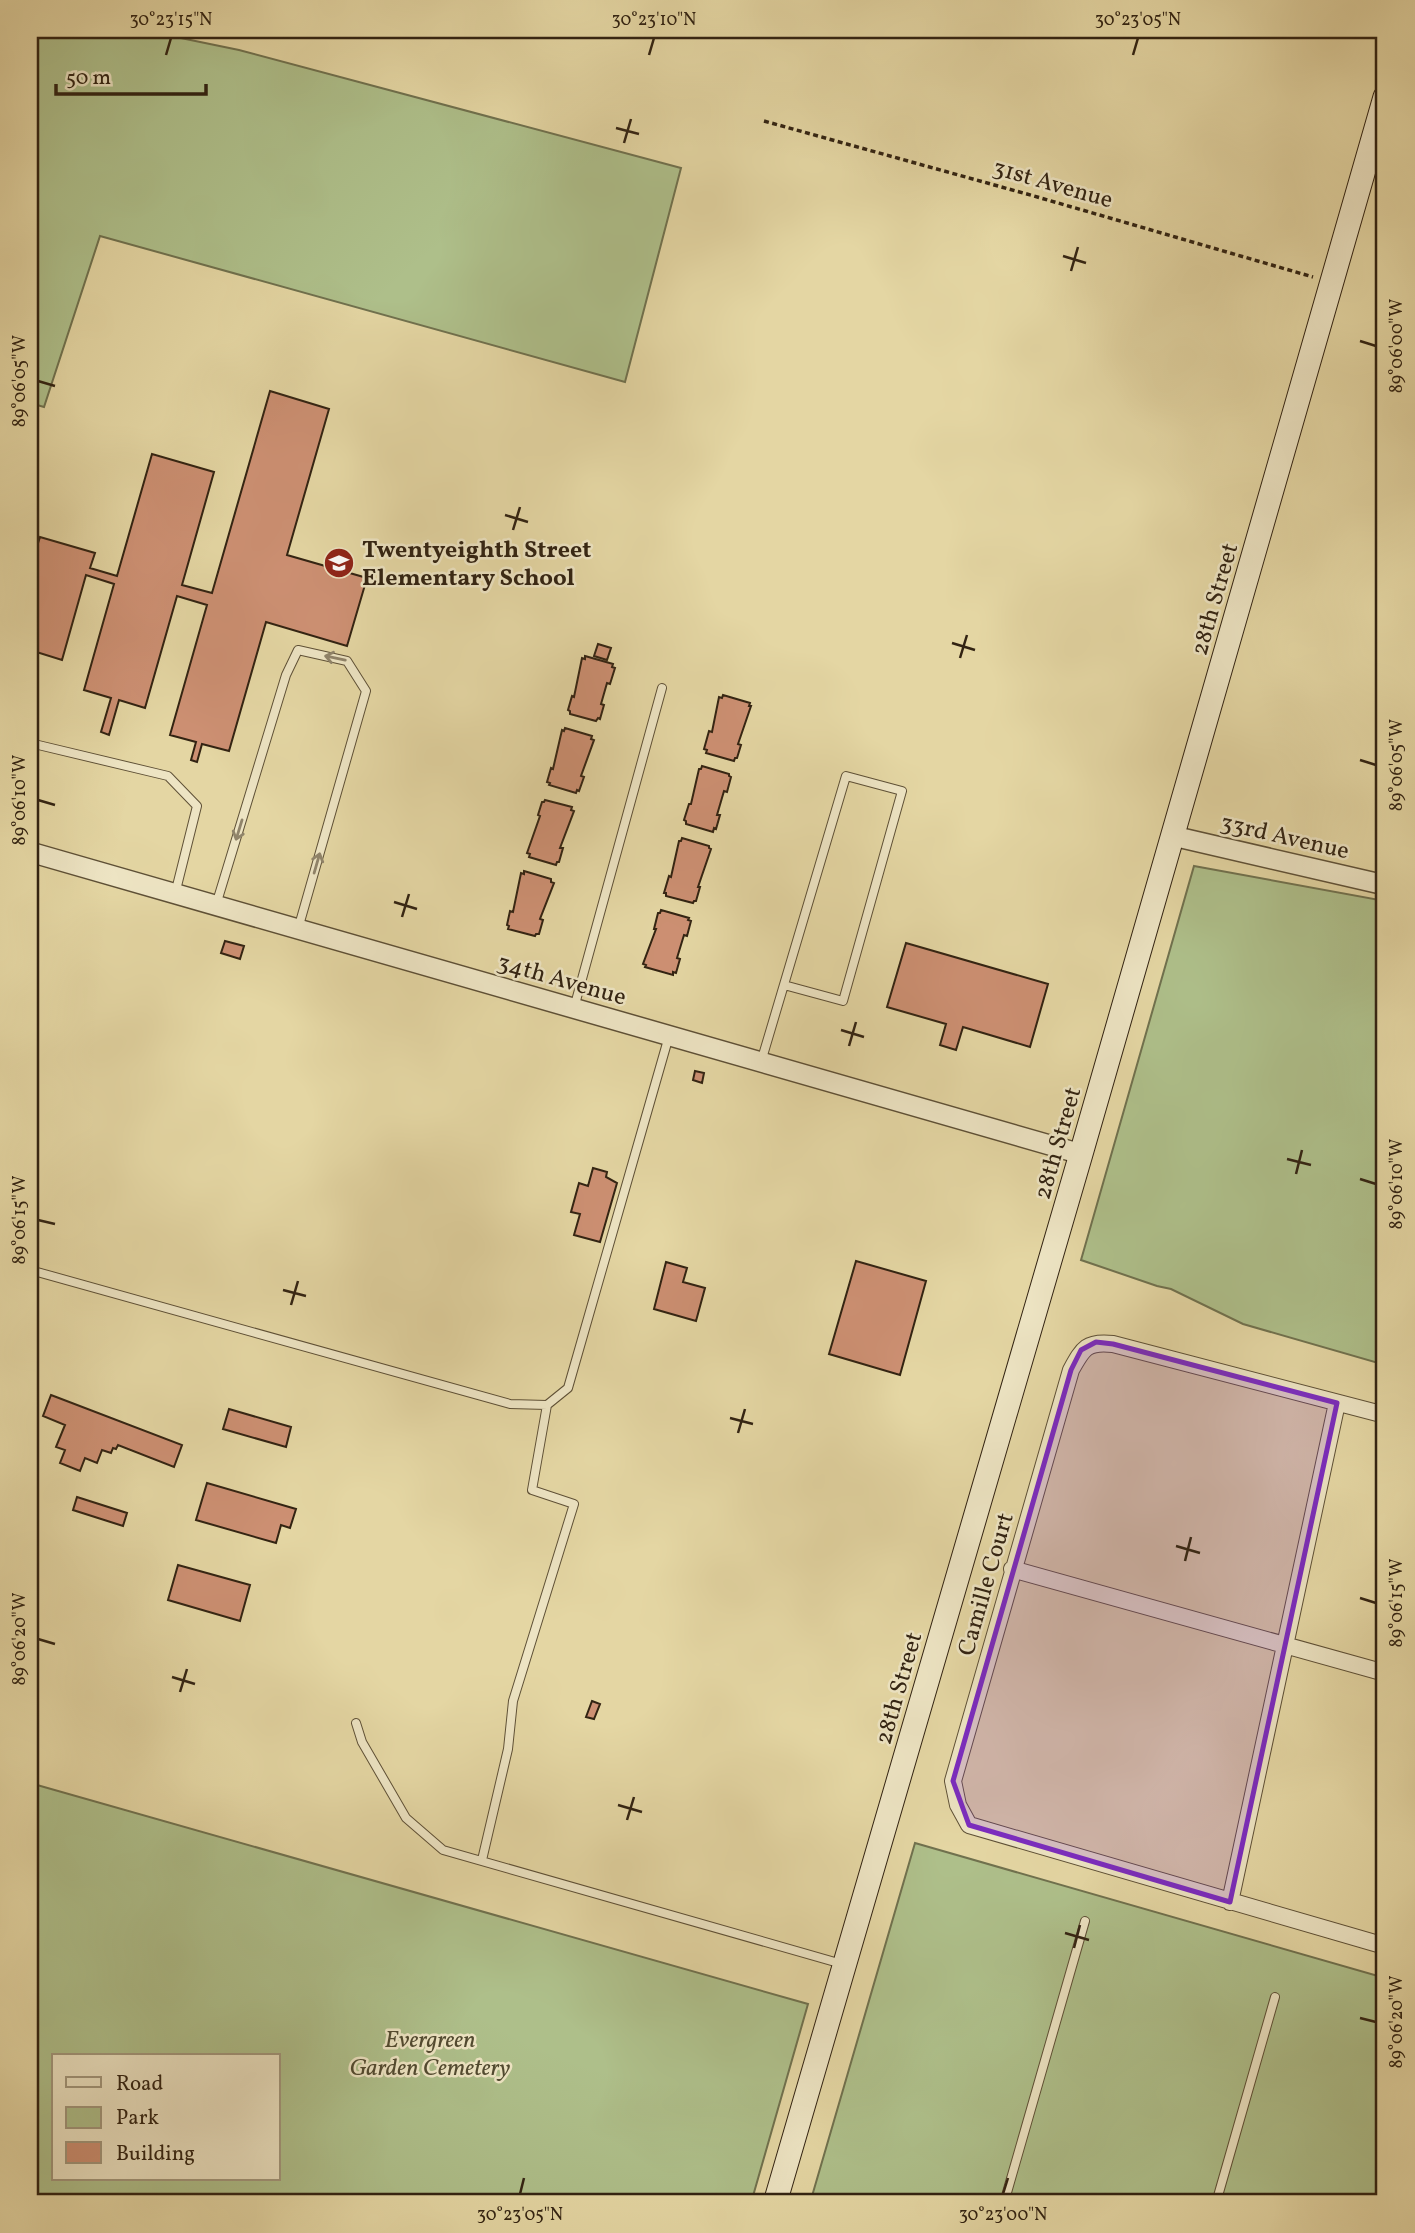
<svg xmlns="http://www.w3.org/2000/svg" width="1415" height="2233" viewBox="0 0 1415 2233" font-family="Vollkorn,serif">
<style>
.green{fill:#aebf8a;stroke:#70714e;stroke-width:2;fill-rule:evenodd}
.building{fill:#cd9073;stroke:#322312;stroke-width:2}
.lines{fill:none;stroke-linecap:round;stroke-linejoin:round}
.service-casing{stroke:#5e5036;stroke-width:10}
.minor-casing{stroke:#5e5036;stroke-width:18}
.tertiary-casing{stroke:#5e5036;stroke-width:22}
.secondary-casing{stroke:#322312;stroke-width:25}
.path{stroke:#322312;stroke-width:3.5;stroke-dasharray:5 3.5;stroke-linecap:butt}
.service{stroke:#ede4c3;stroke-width:8}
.minor{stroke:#ede4c3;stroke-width:16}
.tertiary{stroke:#ede4c3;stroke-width:19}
.secondary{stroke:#ede4c3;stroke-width:23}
.oneway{stroke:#90846a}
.marked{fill:#7b2cbf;fill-opacity:0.2;stroke:#7b2cbf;stroke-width:5;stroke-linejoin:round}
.ticks{fill:none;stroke:#322312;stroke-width:2.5}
.labels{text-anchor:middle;stroke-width:5;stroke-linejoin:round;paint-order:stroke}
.street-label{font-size:24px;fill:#322312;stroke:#ede4c3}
.poi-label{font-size:24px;font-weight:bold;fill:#322312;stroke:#ede4c3;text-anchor:start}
.park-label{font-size:24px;font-style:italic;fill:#514a30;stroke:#ede4c3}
.neatline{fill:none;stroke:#322312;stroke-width:2.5}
.ticks-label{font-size:18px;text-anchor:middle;fill:#322312}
</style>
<rect width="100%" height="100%" fill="#e4d6a3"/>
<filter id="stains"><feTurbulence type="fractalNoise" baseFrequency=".00286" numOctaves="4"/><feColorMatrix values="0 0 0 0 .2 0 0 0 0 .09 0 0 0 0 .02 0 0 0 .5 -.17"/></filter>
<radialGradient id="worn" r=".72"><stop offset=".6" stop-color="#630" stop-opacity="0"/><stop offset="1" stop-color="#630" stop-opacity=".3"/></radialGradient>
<!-- green -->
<path class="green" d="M 30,30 L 142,30 L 239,50 L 681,168 L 625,382 L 100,236 L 44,407 L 30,403 Z
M 1194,866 L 1385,901 L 1385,1365 L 1243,1324 L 1171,1289 L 1157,1286 L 1081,1260 Z
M 30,1783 L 808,2004 L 751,2203 L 30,2203 ZM 278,2056 L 278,2179 L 54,2179 L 54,2056 Z
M 915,1843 L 1385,1978 L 1385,2203 L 810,2203 Z"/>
<!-- building -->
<path class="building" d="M 270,391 L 329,409 L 287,555 L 367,578 L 347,646 L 266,622 L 229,751 L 202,744 L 197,762 L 191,760 L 196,742 L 170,735 L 207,605 L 177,596 L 145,708 L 119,700 L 109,735 L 101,732 L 111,698 L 84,690 L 114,584 L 86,575 L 62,660 L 30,650 L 30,568 L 40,537 L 95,553 L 90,568 L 117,576 L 152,454 L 214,472 L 182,585 L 212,593 Z
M 598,644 L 611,648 L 607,660 L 594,656 Z
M 585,656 L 613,664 L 612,667 L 615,668 L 610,684 L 607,683 L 601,704 L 604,705 L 600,719 L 598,718 L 596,721 L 570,714 L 570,711 L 568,710 L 572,696 L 574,697 L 582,658 L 585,659 Z
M 723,695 L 750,703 L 749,706 L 751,706 L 738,744 L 741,745 L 737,758 L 735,758 L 734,761 L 706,753 L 707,750 L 704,749 L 709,731 L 712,732 L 719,697 L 722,698 Z
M 565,728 L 592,736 L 591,739 L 594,740 L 581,776 L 584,777 L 579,791 L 577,790 L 576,793 L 549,785 L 550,783 L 547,782 L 551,768 L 553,769 L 562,730 L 564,731 Z
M 702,766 L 729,774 L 729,776 L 731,777 L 727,792 L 724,791 L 717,815 L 720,815 L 716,829 L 714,828 L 713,832 L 686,824 L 686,821 L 684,820 L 689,804 L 691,804 L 699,769 L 701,769 Z
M 545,800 L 572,807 L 571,810 L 574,811 L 560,848 L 563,848 L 559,862 L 557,862 L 556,865 L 529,857 L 530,854 L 527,853 L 540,816 L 538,815 L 542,802 L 544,802 Z
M 682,838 L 709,846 L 709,848 L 711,849 L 698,887 L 700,887 L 696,901 L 694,901 L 693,903 L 666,896 L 666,893 L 664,893 L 669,876 L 671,877 L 679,841 L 681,841 Z
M 524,871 L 551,879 L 551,882 L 554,883 L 540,919 L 543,920 L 539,934 L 536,934 L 535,936 L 508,929 L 509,926 L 507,925 L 510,911 L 513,912 L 521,873 L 524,874 Z
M 661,910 L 689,918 L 688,920 L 691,921 L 687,936 L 684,935 L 677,958 L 680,959 L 676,973 L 673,972 L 673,975 L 645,967 L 646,965 L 643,964 L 656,929 L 654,929 L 658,913 L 660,913 Z
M 225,941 L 244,946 L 240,959 L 221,953 Z
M 906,943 L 1048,984 L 1030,1047 L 963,1027 L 956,1050 L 940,1045 L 946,1024 L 887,1007 Z
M 695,1071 L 704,1073 L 702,1083 L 693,1080 Z
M 593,1168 L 607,1172 L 606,1177 L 617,1183 L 600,1242 L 574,1235 L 580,1214 L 571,1212 L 579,1183 L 588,1186 Z
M 856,1261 L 926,1281 L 900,1375 L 829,1354 Z
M 666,1262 L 687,1268 L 683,1282 L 705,1288 L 696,1321 L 654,1309 Z
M 51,1395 L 182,1445 L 174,1467 L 118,1445 L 116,1449 L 113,1448 L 111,1453 L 102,1450 L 97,1463 L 85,1458 L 80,1471 L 60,1463 L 65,1450 L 56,1447 L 65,1425 L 43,1416 Z
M 229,1409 L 291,1427 L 286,1447 L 223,1429 Z
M 207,1483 L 296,1509 L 290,1528 L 281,1525 L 276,1543 L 196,1520 Z
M 77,1497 L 127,1513 L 123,1526 L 73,1510 Z
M 178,1565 L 250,1585 L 240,1621 L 168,1600 Z
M 592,1701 L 600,1704 L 594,1719 L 586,1717 Z"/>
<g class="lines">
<!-- service casing -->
<g class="service-casing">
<path id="service" d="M 30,743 L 168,776 L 197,806 L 175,894
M 216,905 L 286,675 L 298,650 L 347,661 L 366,691 L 298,929
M 574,1008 L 662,688
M 761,1062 L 846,776 L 902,791 L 843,1001 L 784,985
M 30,1270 L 510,1404 L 547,1405 L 568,1388 L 669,1036
M 356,1723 L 362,1742 L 406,1818 L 443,1850 L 842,1964
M 482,1860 L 508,1749 L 513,1701 L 574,1504 L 532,1490 L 547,1405
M 1004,2203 L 1085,1921
M 1216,2203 L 1275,1997"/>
</g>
<!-- minor casing -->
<g class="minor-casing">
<path id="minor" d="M 1385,1415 L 1113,1344 C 1087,1341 1083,1348 1071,1370 L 953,1781 L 958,1805 L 969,1825 L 1385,1946
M 1012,1569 L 1385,1673
M 1230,1902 L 1337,1403"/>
</g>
<!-- tertiary casing -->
<g class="tertiary-casing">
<path id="tertiary" d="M 1173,836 L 1385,885
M 30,852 L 1081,1154"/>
</g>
<!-- secondary casing -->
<g class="secondary-casing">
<path id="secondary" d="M 775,2203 L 1081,1154 L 1385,97"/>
</g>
<!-- path -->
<path class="path" d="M 764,121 L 1034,196 L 1313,277"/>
<!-- service -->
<use href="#service" class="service"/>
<!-- minor -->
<use href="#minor" class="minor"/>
<!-- tertiary -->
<use href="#tertiary" class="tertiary"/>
<!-- secondary -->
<use href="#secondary" class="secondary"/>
</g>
<!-- one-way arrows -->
<defs><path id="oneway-shaft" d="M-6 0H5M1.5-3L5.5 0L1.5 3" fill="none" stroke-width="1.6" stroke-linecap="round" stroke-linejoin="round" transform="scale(1.75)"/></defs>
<g class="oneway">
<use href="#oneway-shaft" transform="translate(335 658) rotate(-168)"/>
<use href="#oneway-shaft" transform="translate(239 830) rotate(107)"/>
<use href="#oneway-shaft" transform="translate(317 863) rotate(-74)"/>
</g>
<!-- marked area -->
<path class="marked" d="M 1096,1342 L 1113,1344 L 1337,1403 L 1230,1902 L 969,1825 L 953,1781 L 1071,1370 L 1081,1350 Z"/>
<!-- ticks -->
<path class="ticks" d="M 166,55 L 171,38M 649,55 L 654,38M 1133,55 L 1138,38M 616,128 L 639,134M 624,143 L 631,119M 1063,256 L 1086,263M 1071,271 L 1078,247M 1360,341 L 1376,346M 38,381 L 55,386M 505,515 L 528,522M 513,530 L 520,507M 952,643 L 975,650M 960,658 L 967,635M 1360,760 L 1376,765M 38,800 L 55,805M 394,902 L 417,909M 402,917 L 409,894M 841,1030 L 864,1037M 849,1046 L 856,1022M 1287,1159 L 1311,1165M 1296,1174 L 1302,1150M 1360,1179 L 1376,1184M 38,1220 L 55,1224M 283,1290 L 306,1296M 291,1305 L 298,1281M 730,1418 L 753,1424M 738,1433 L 745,1409M 1176,1546 L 1200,1553M 1185,1561 L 1191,1537M 1360,1598 L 1376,1603M 38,1639 L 55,1644M 172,1677 L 195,1684M 180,1692 L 187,1669M 618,1805 L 642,1812M 627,1820 L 634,1797M 1065,1933 L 1089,1940M 1074,1948 L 1080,1925M 1360,2018 L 1376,2022M 520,2194 L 524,2178M 1003,2194 L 1008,2178"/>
<!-- icons -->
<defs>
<g id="school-disc" transform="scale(1.575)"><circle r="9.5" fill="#8f2418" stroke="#ede4c3"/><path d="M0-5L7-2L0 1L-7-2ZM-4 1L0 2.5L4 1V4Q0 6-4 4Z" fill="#fff"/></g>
</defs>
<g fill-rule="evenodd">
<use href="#school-disc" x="339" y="563"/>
</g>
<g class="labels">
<!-- street labels -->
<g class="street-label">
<text transform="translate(1053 183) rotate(16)" y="8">31st Avenue</text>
<text transform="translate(1214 599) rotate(-74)" y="8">28th Street</text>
<text transform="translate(1285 836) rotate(13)" y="8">33rd Avenue</text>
<text transform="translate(562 979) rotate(16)" y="8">34th Avenue</text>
<text transform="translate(1057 1143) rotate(-74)" y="8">28th Street</text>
<text transform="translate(985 1584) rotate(-74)" y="8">Camille Court</text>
<text transform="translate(898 1688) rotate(-74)" y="8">28th Street</text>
</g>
<!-- poi labels -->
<g class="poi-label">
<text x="362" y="557">Twentyeighth Street<tspan x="362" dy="28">Elementary School</tspan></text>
</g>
<!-- park labels -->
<g class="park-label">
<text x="430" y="2047">Evergreen<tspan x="430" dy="28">Garden Cemetery</tspan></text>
</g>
</g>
<!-- margin -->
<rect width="1415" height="2233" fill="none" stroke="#e4d6a3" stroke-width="77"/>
<!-- legend -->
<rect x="52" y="2054" width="228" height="126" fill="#ede4c3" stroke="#a2977c" stroke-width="2"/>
<rect x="66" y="2077" width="35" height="10" fill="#ede4c3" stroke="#a2977c" stroke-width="2"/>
<text x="116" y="2090" font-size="21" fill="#322312">Road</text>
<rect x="66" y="2107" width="35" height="21" fill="#aebf8a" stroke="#a2977c" stroke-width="2"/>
<text x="116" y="2124" font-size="21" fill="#322312">Park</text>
<rect x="66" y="2142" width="35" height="21" fill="#cd9073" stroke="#a2977c" stroke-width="2"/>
<text x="116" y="2160" font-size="21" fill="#322312">Building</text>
<!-- scale -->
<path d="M56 84v10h150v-10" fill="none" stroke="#322312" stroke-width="3.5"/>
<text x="66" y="84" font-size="21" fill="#322312" stroke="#ede4c3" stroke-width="5" paint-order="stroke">50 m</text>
<rect x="38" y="38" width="1338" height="2156" class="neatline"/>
<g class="ticks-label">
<text x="171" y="25">30°23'15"N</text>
<text x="654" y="25">30°23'10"N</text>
<text x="1138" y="25">30°23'05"N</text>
<text transform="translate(1396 346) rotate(-90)" y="6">89°06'00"W</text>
<text transform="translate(19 381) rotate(-90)" y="6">89°06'05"W</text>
<text transform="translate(1396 765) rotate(-90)" y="6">89°06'05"W</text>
<text transform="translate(19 800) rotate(-90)" y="6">89°06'10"W</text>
<text transform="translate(1396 1184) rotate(-90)" y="6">89°06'10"W</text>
<text transform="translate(19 1220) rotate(-90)" y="6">89°06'15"W</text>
<text transform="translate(1396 1603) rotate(-90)" y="6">89°06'15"W</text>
<text transform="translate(19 1639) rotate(-90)" y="6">89°06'20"W</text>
<text transform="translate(1396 2022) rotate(-90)" y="6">89°06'20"W</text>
<text x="520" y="2220">30°23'05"N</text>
<text x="1003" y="2220">30°23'00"N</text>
</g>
<rect width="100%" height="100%" filter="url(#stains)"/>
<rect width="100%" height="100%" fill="url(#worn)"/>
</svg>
